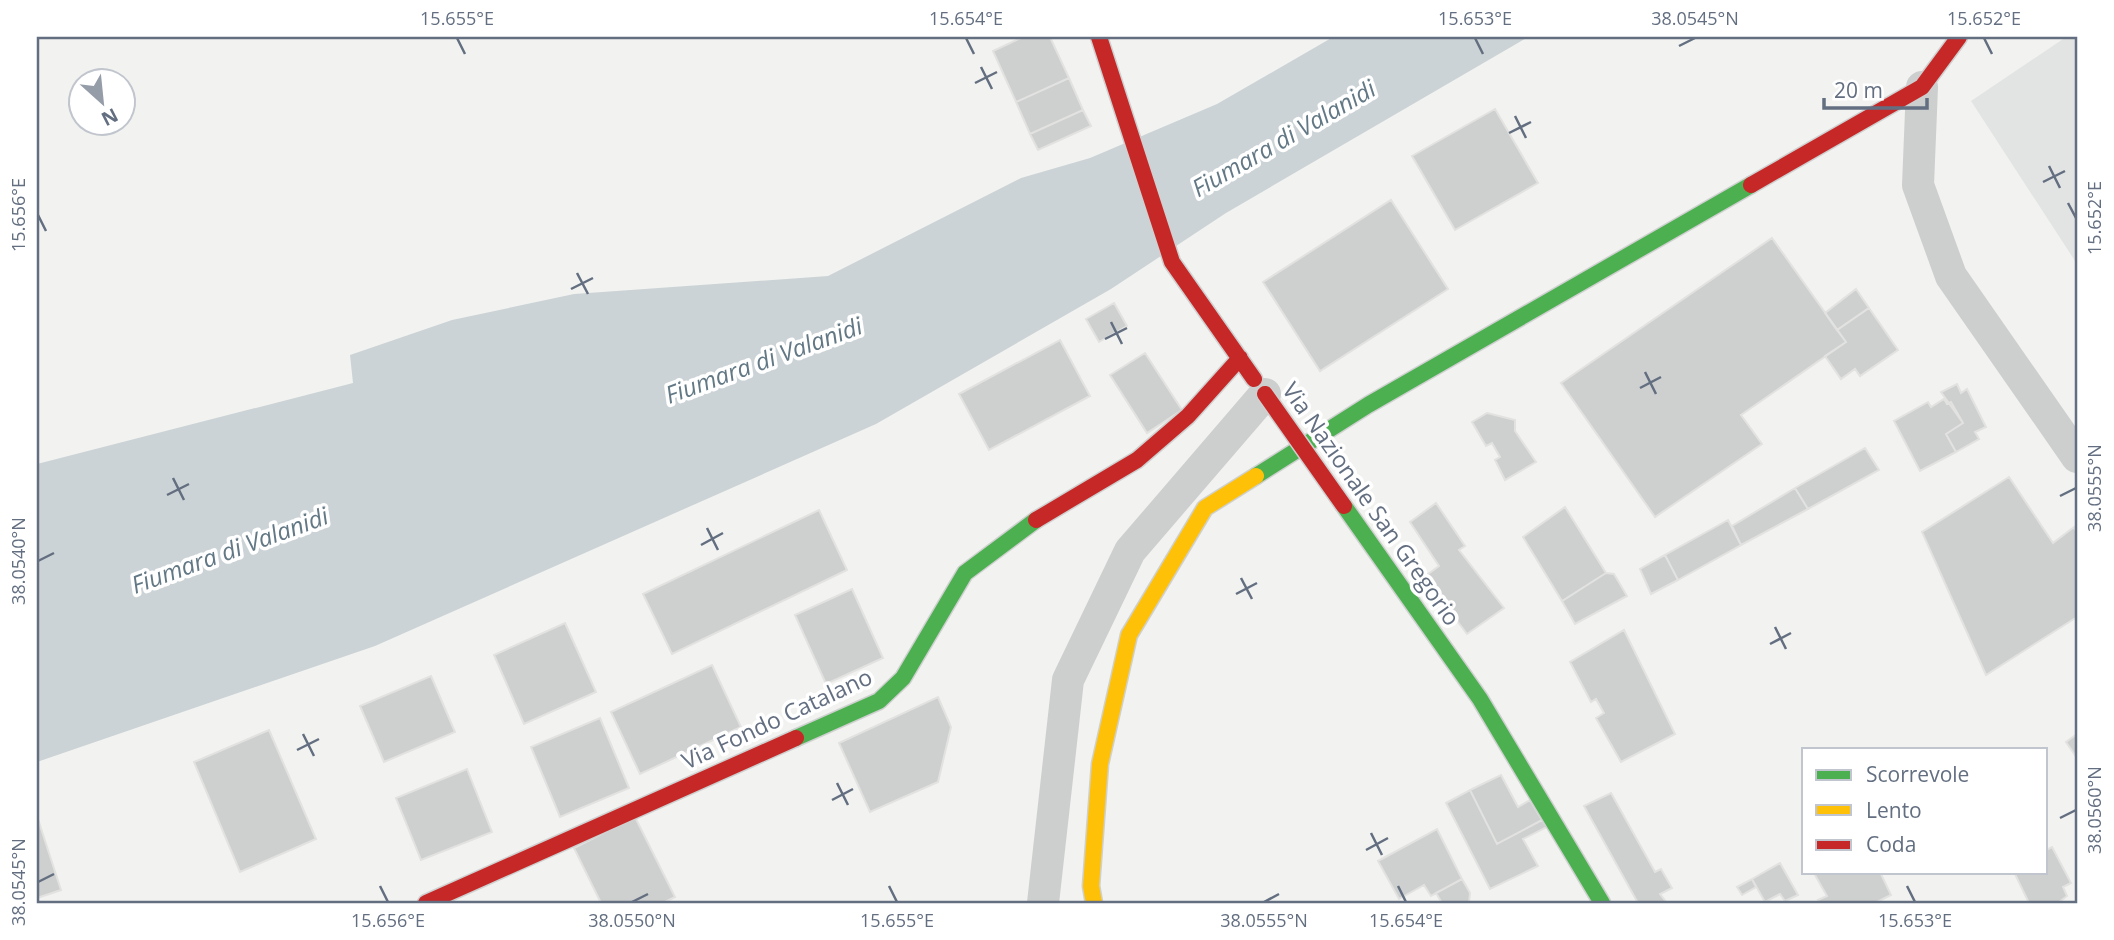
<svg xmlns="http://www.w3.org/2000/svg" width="2114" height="940" viewBox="0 0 2114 940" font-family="'Open Sans',sans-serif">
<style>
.built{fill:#e2e4e3}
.water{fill:#ccd3d6}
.building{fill:#cecfcf;stroke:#e2e2e0;stroke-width:2}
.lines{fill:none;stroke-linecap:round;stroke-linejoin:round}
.fast-casing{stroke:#cfd0d0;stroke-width:19}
.slow-casing{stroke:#cfd0d0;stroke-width:19}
.jam-casing{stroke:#cfd0d0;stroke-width:19}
.street{stroke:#cdcece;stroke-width:32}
.fast{stroke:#4caf50;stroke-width:16}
.slow{stroke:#ffc107;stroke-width:16}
.jam{stroke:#c62828;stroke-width:16}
.jam-bridge-casing{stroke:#cfd0d0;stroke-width:19;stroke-linecap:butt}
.jam-bridge{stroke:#c62828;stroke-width:16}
.ticks{fill:none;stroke:#636f81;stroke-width:2.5}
.labels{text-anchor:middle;stroke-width:7;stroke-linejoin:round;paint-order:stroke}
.street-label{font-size:23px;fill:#636f81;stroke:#fff}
.water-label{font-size:24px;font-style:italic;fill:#637885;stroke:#fff}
.neatline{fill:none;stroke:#636f81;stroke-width:2.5}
.ticks-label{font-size:18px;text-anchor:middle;fill:#636f81}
</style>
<rect width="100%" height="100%" fill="#f2f3f0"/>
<!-- built -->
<path class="built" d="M 2066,37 L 2077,37 L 2077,264 L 1971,101 Z"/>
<!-- water -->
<path class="water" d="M 1333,37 L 1528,37 L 1226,213 L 1111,289 L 876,424 L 375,646 L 37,762 L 37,464 L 353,383 L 350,355 L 452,320 L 574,294 L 828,276 L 1021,178 L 1090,158 L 1217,104 Z"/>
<!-- building -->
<path class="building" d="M 1023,37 L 1050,37 L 1069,78 L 1016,102 L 993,51 Z
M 1069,78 L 1083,110 L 1030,134 L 1016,102 Z
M 1495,109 L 1538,183 L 1455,230 L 1412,156 Z
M 1083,110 L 1091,126 L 1038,150 L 1030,134 Z
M 1391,200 L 1448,289 L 1320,371 L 1263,282 Z
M 1772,238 L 1846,342 L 1741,415 L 1762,444 L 1655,517 L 1561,383 Z
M 1856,289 L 1869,308 L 1837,330 L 1825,313 Z
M 1114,303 L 1127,326 L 1099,342 L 1086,319 Z
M 1869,308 L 1898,350 L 1860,376 L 1855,369 L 1841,379 L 1825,356 L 1846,342 L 1837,330 Z
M 1060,340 L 1090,396 L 989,450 L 959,394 Z
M 1145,353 L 1182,410 L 1147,433 L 1110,375 Z
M 1957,384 L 1961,393 L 1967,389 L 1986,427 L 1975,432 L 1979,439 L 1956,452 L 1946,434 L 1963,423 L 1941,392 Z
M 1944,399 L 1947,404 L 1951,402 L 1963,423 L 1946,434 L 1956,452 L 1920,471 L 1894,421 L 1928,402 L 1931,407 Z
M 1487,413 L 1515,420 L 1515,431 L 1536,462 L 1505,480 L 1495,460 L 1500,457 L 1492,443 L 1486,446 L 1472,422 Z
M 1865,448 L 1879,470 L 1808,509 L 1795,488 Z
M 2009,477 L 2053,543 L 2074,527 L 2077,533 L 2077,617 L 1986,675 L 1922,532 Z
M 1795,488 L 1808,509 L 1741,545 L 1732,526 Z
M 1436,503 L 1465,546 L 1459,550 L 1504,608 L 1467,634 L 1424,577 L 1439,566 L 1410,522 Z
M 1565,507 L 1606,573 L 1562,601 L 1523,537 Z
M 819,510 L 847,570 L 672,654 L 643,594 Z
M 1728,520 L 1741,545 L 1678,580 L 1665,555 Z
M 1665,555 L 1678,580 L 1651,594 L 1640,569 Z
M 1606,573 L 1614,574 L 1627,596 L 1575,624 L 1562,601 Z
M 852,589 L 883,658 L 826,684 L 795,615 Z
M 565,623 L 596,692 L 524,724 L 494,655 Z
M 1624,630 L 1675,734 L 1621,762 L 1596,718 L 1604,713 L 1596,699 L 1591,702 L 1570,662 Z
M 712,665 L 741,727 L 640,774 L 611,712 Z
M 431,676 L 455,732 L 384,762 L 360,706 Z
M 938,697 L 951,727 L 938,782 L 870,812 L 839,743 Z
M 600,718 L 629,788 L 560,817 L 531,747 Z
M 269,730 L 316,839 L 240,872 L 194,762 Z
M 2077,734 L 2077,758 L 2066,742 Z
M 467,769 L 492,832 L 421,860 L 396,798 Z
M 1501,775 L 1518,807 L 1530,800 L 1542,820 L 1497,844 L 1470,790 Z
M 1470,790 L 1497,844 L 1542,820 L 1547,827 L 1523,839 L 1538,866 L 1490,889 L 1446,803 Z
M 1611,793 L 1655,872 L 1661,869 L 1672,888 L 1660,894 L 1667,903 L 1638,903 L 1584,806 Z
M 37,816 L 61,890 L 37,898 Z
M 635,817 L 675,897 L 663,903 L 601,903 L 574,848 Z
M 1437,829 L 1462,879 L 1431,896 L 1424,885 L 1399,899 L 1378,861 Z
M 2052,847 L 2071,883 L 2063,887 L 2067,896 L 2058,903 L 2029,903 L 2014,872 L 2046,872 L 2046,850 Z
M 1780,863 L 1798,895 L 1785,901 L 1780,894 L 1765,902 L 1752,879 Z
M 1821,872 L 1880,872 L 1891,895 L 1875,903 L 1820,903 L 1818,900 L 1827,896 L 1815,875 Z
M 1462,879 L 1470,893 L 1469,903 L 1442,903 L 1436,893 Z
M 1752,879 L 1756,887 L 1742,895 L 1737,887 Z"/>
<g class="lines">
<!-- fast casing -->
<g class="fast-casing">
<path id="fast" d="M 1256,476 L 1368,405 L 1751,185
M 1344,506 L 1480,699 L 1602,903
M 796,738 L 879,701 L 903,678 L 965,573 L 1036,520"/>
</g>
<!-- slow casing -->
<g class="slow-casing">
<path id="slow" d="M 1094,903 L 1091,886 L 1100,764 L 1129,635 L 1205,508 L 1256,476"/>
</g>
<!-- jam casing -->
<g class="jam-casing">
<path id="jam" d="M 1099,37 L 1172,262 L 1254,379
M 1751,185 L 1922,87 L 1959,37
M 1036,520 L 1137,460 L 1188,416 L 1240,358
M 426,903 L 796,738"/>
</g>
<!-- street -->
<path class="street" d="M 1922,87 L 1918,185 L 1951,276 L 2077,457
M 1043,903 L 1068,680 L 1130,551 L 1265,394"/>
<!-- fast -->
<use href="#fast" class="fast"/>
<!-- slow -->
<use href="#slow" class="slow"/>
<!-- jam -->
<use href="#jam" class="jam"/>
<!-- jam-bridge casing -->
<g class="jam-bridge-casing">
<path id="jam-bridge" d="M 1265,394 L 1344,506"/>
</g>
<!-- jam-bridge -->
<use href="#jam-bridge" class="jam-bridge"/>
</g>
<!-- ticks -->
<path class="ticks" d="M 457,38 L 465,54M 966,38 L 974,54M 1475,38 L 1483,54M 1984,38 L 1992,54M 1679,46 L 1695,38M 981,67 L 992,89M 975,83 L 997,72M 1515,116 L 1526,138M 1509,133 L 1531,122M 2049,166 L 2060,188M 2043,182 L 2065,171M 2068,203 L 2076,218M 38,215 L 46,231M 577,273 L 588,294M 571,289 L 593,278M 1111,322 L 1122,344M 1105,339 L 1127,328M 1645,372 L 1656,394M 1640,388 L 1661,377M 173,478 L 184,500M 167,495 L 189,484M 2060,496 L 2076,488M 707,528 L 718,550M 701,545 L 723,533M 38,561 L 54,553M 1241,578 L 1252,599M 1236,594 L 1257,583M 1775,627 L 1786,649M 1770,644 L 1791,633M 303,734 L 314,756M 297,750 L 319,739M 837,783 L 848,805M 832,800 L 853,789M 2060,818 L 2076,810M 1371,833 L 1382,855M 1366,850 L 1388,838M 38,882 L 54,874M 380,886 L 388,902M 889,886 L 897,902M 1398,886 L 1406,902M 1907,886 L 1915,902M 632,902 L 648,894M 1264,902 L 1279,894"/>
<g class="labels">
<!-- street labels -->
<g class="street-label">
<text transform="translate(1371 504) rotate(55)" y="8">Via Nazionale San Gregorio</text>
<text transform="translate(777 719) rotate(-25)" y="8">Via Fondo Catalano</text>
</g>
<!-- water labels -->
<g class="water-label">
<text transform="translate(1284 139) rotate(-30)" y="8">Fiumara di Valanidi</text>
<text transform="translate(764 361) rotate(-20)" y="8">Fiumara di Valanidi</text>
<text transform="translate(230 551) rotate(-20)" y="8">Fiumara di Valanidi</text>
</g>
</g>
<!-- border -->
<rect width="2114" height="940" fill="none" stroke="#ffffff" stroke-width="77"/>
<!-- legend -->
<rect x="1802" y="748" width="245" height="126" fill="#ffffff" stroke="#c1c5cd" stroke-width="2"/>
<rect x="1816" y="770" width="35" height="10" fill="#4caf50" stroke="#c1c5cd" stroke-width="2"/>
<text x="1866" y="782" font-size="21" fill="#636f81">Scorrevole</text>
<rect x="1816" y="805" width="35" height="10" fill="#ffc107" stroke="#c1c5cd" stroke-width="2"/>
<text x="1866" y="818" font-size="21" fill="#636f81">Lento</text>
<rect x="1816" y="840" width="35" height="10" fill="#c62828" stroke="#c1c5cd" stroke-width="2"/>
<text x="1866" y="852" font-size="21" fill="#636f81">Coda</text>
<!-- north arrow -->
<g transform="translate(102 102) rotate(153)"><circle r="33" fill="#ffffff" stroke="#c1c5cd" stroke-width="2"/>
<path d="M0-5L12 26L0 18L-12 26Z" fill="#959da8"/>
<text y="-10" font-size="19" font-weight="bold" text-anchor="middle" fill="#636f81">N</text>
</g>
<!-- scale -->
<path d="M1824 98v10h103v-10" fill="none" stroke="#636f81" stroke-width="3.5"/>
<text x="1834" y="98" font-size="21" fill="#636f81" stroke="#ffffff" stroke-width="5" paint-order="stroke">20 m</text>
<rect x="38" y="38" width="2038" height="864" class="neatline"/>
<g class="ticks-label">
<text x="457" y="25">15.655°E</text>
<text x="966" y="25">15.654°E</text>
<text x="1475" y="25">15.653°E</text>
<text x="1695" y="25">38.0545°N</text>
<text x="1984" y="25">15.652°E</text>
<text transform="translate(19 215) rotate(-90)" y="6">15.656°E</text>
<text transform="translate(2095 218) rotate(-90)" y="6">15.652°E</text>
<text transform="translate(2095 488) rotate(-90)" y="6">38.0555°N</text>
<text transform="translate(19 561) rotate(-90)" y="6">38.0540°N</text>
<text transform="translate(2095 810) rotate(-90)" y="6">38.0560°N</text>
<text transform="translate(19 882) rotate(-90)" y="6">38.0545°N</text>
<text x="388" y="927">15.656°E</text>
<text x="632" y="927">38.0550°N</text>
<text x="897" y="927">15.655°E</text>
<text x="1264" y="927">38.0555°N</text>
<text x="1406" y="927">15.654°E</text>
<text x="1915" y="927">15.653°E</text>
</g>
</svg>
